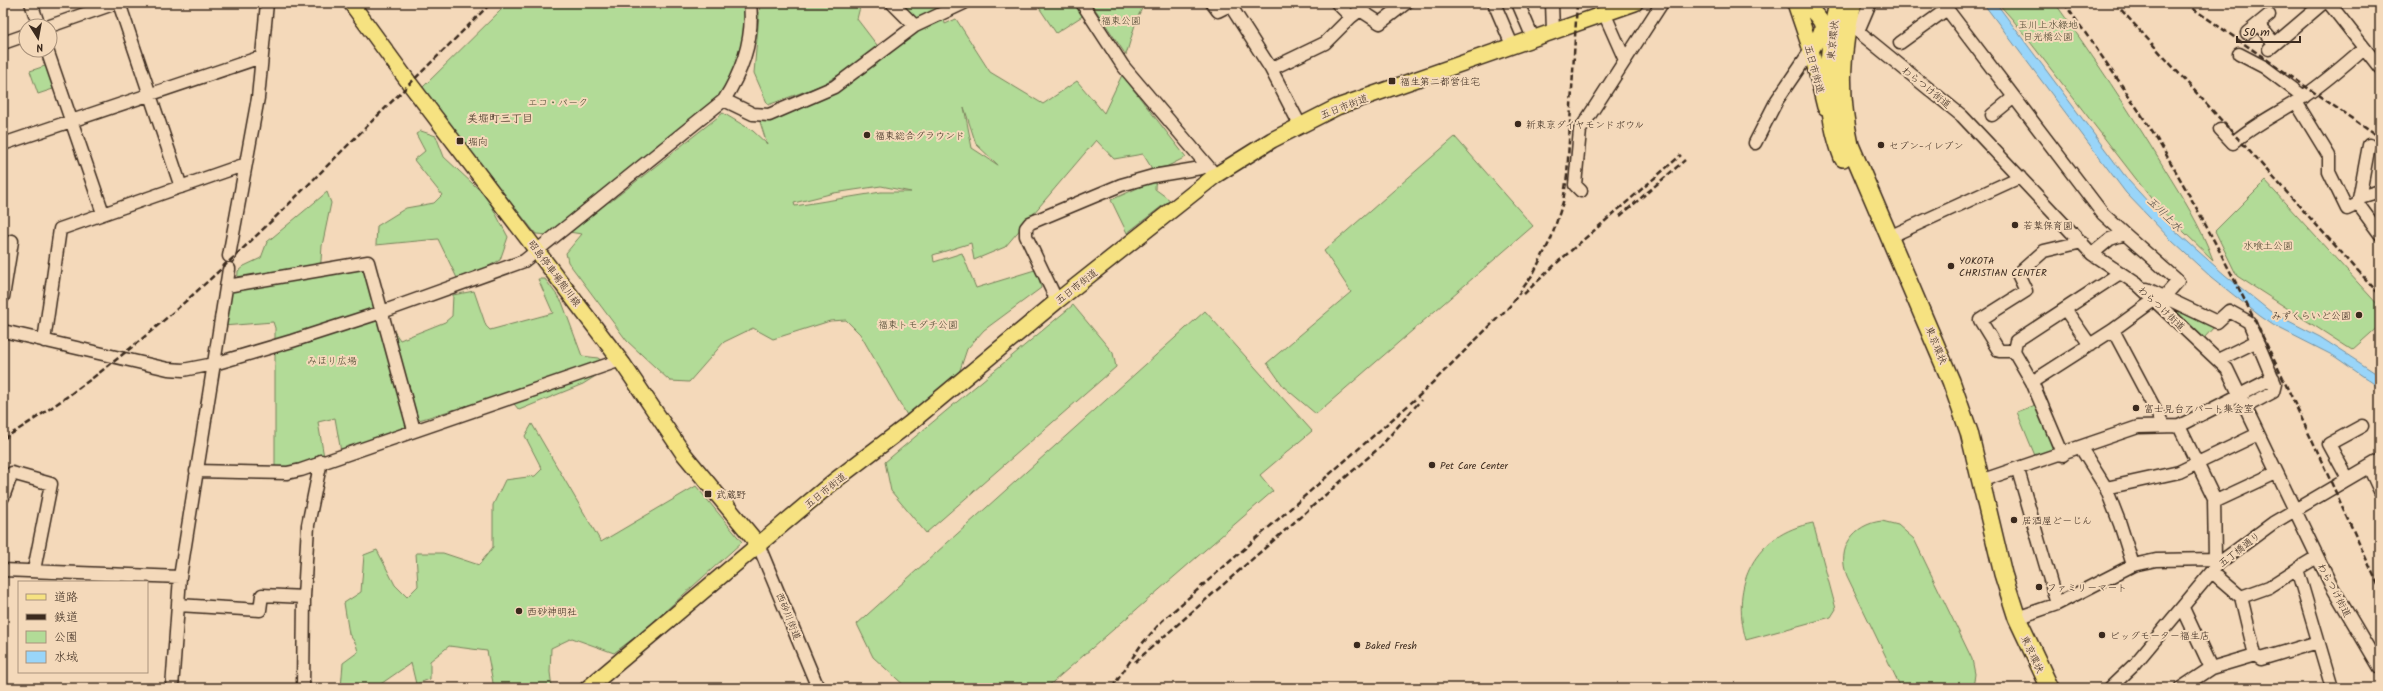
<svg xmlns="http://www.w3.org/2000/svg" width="2383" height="691" viewBox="0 0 2383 691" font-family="Kalam,'Klee One',sans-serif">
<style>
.green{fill:#b2db97;stroke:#76825a;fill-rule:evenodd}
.water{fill:#99d5f9;stroke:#7391a1}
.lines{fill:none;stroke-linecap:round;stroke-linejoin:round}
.minor-casing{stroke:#3b2a1e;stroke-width:15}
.major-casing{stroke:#3b2a1e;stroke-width:18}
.highway-casing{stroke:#3b2a1e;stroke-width:20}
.minor{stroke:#f4d9ba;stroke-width:12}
.major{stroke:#f6e281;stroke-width:15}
.highway{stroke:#f6e281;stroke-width:17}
.rail{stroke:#3b2a1e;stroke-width:2.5;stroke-dasharray:6 3;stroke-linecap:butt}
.poi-dot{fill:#3b2a1e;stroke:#f4d9ba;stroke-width:1.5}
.labels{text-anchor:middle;stroke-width:4;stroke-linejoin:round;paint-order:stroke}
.park-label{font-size:10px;fill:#4d4530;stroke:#f4d9ba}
.street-label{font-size:10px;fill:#3b2a1e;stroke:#f4d9ba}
.poi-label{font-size:10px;fill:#3b2a1e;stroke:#f4d9ba;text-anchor:start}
.neighbourhood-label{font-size:11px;fill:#3b2a1e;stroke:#f4d9ba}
.water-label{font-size:11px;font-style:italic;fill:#49443f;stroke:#f4d9ba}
</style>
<rect width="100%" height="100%" fill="#f4d9ba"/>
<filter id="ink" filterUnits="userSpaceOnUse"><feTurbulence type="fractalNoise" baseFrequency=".025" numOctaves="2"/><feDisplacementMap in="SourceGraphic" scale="8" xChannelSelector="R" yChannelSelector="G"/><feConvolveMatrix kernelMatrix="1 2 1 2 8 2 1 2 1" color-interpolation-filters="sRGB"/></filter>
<g filter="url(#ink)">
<!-- green -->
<path class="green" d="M 508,3 L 745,3 L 746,27 L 737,64 L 719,97 L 600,196 L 610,202 L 723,113 L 753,131 L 767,144 L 760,122 L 829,96 L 919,30 L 944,18 L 945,24 L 956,19 L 990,72 L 1043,104 L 1077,81 L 1104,113 L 1122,75 L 1186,157 L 1166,167 L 1156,168 L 1155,189 L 1170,200 L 1127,233 L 1111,200 L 1151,182 L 1151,167 L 1143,154 L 1114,159 L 1096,140 L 1005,247 L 974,260 L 971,243 L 933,255 L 934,262 L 962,253 L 976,288 L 1038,269 L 1041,288 L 984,330 L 967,349 L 958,376 L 908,417 L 860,334 L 846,320 L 830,321 L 773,339 L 753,328 L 724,342 L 689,382 L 670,381 L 627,341 L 568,262 L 566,253 L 582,234 L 555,230 L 549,235 L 536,234 L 421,89 ZM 964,107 L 976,144 L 998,165 L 972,148 ZM 881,186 L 911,192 L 881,192 L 795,206 L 794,203 L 834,193 Z
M 760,3 L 861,3 L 857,19 L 880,49 L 822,85 L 768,105 L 754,73 Z
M 899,3 L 956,3 L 918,22 Z
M 1036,3 L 1076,3 L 1084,15 L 1056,33 Z
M 1091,3 L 1145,3 L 1137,18 L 1126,55 Z
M 1998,3 L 2055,3 C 2093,56 2129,110 2163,166 C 2182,197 2201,226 2213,260 L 2157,206 L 2013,20 Z
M 48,65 L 56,88 L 38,94 L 30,71 Z
M 421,131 L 436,136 L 444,157 L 487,197 L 508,237 L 500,260 L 485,268 L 457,278 L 438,239 L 376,245 L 377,226 L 406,208 L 434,203 L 442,195 L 414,160 L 425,151 L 416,134 Z
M 1455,137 L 1533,226 L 1316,414 L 1284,387 L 1267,363 L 1351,292 L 1324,251 Z
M 2265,181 L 2380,307 L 2380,325 L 2352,350 L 2237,276 L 2215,231 Z
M 327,192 L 331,203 L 322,246 L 320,275 L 365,269 L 389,324 L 400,340 L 445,322 L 452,316 L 453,295 L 474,291 L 486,326 L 490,330 L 553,313 L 538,279 L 545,279 L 562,302 L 582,356 L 598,358 L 610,367 L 583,384 L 519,410 L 506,394 L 409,423 L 406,429 L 341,452 L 335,418 L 318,422 L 324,457 L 289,469 L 275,467 L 275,328 L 273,322 L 223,326 L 229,289 L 237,287 L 238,271 L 244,266 L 261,258 L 267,242 Z
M 2153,294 L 2215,326 L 2204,338 Z
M 1073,305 L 1113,353 L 1116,367 L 926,533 L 891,491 L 885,462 Z
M 1205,311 L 1312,431 L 1260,475 L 1273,491 L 1046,688 L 907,688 L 873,657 L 857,624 Z
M 2038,404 L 2057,452 L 2036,458 L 2017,412 Z
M 532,424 L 601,542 L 696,486 L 742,542 L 642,632 L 614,653 L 572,638 L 551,648 L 550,672 L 552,688 L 494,688 L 487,651 L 449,646 L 430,661 L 430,679 L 416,684 L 411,663 L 375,688 L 341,688 L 343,663 L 358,652 L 356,644 L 349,634 L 344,603 L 361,592 L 364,555 L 377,550 L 395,585 L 407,597 L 418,586 L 416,553 L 443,553 L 479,565 L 493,547 L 493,505 L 505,480 L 535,476 L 542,469 L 525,436 Z
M 1882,521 L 1898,525 L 1914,539 L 1972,659 L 1975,674 L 1973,688 L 1901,688 L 1847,576 C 1836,549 1853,524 1882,521 Z
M 1813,523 L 1836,609 L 1831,617 L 1746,640 C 1730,584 1755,534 1813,523 Z"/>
<!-- water -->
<path class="water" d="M 1983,3 L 1996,3 L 2128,180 L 2171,227 L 2225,275 L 2271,312 L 2320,337 L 2380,376 L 2380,388 L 2334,356 L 2273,325 L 2260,316 L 2211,277 L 2172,241 L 2126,193 Z"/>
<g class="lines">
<!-- minor casing -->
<g class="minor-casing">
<path id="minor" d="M 31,3 L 39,26
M 119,3 L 181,187
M 892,3 L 915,26
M 1082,3 L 1123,66 L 1211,170
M 1212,3 L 1218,11 L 1230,5 L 1271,69 L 1300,125
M 1337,3 L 1351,17 L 1360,10 L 1380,23 L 1406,3
M 1494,3 L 1512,45
M 1518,3 L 1533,38
M 1552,3 L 1553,31
M 2329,3 L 2380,68
M 1605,15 L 1625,60
M 1848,23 L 1962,116 L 2092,254 L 2137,284 L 2227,369 L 2331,585 L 2380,668
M 2258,24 L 2274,43
M 50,26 L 116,3
M 1858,31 L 1870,3
M 2247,33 L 2269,15
M 3,43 L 26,35
M 1900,43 L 1947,9 L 2103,214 L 2125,234 L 2110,239 L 2092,254
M 2269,49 L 2323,3
M 47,50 L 103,213
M 2239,54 L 2264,67 L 2304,97
M 1271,69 L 1325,43 L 1351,17
M 724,100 L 753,114 L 769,115 L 834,87 L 915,26 L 964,3
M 2296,102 L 2329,156 L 2329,172 L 2347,209 L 2358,204 L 2380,234
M 1992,115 L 2014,97
M 2220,129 L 2233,143 C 2252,126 2275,115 2297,101 C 2321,86 2342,67 2364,48
M 1755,143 L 1777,100 L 1811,50
M 3,144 L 261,57
M 1581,191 L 1575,185 L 1580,130 L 1662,3
M 2360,197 L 2380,191
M 2358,204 L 2369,145
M 2125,234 L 2178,281 L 2164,297
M 1889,237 L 2020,177
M 229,256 L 258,98 L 267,3
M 227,286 L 368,262 L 414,430
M 2147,289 L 2217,322 L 2229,311 L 2249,322 L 2275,384 L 2273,392 L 2245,407
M 3,297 L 12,241
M 1057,301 L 1026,236 L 1026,228 L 1030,223 L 1121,185 L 1153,176 L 1201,168 L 1206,165
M 2065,309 L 2090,345
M 2113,330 L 2164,426
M 3,331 L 168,369 L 183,370 L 214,364 L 292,341 L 382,312 L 524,261 L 724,100 C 743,70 754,39 750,3
M 44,341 L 60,229 L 246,164
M 2014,351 L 2016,341 L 2120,273
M 2218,360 L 2257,341
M 2032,382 L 2113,330 L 2154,300
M 2179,426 L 2214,498 L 2215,559
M 2081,448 L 2106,488 L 2120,524 L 2133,565
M 2063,455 L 2032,382 L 2014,351 L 1999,351 L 1980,320 L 2026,291 L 2018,274 L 2044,251 L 2082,242
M 2369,467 L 2380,491
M 2018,470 L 2057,604
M 196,471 L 287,473 L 301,470 L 621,360
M 2348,479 L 2329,444 L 2362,426
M 1980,481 L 2138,427 L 2179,426 L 2273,378
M 2106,488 L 2179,472 L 2258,434
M 3,497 L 12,473 L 51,484 L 34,570
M 2214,502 L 2276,473
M 758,544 L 818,688
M 2317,557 L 2297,569 L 2332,688
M 3,570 L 180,577
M 2212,572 L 2241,597
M 178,605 L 260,610 L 262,595 L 304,597
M 2183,608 L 2211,668
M 2017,618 L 2057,604 L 2133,565 L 2156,560 L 2215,559 L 2219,563
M 2255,655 L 2241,597 L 2269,587 L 2297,569
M 172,688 L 180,577 L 229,269
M 303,688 L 304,597 L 308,525 L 321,461
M 2110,688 L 2134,665 L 2219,563 L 2273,523 L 2380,460
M 2181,688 L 2211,668 L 2255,655 L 2261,659 L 2318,642"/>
</g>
<!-- major casing -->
<g class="major-casing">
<path id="major" d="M 351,3 L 410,84 L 623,364 L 683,453 L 758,544
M 1795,3 L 1811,50 L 1825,107
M 1805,3 C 1824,25 1829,22 1811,50
M 588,688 L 833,482 L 909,424 L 1057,301 L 1216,175 L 1272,140 L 1337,107 L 1635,3"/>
</g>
<!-- highway casing -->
<g class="highway-casing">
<path id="highway" d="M 1838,3 C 1826,52 1824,110 1843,158
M 1853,3 C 1840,52 1839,95 1850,145 L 1951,381 L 1969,432 L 2003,574 L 2017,618 L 2050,688"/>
</g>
<!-- minor -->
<use href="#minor" class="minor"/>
<!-- major -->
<use href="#major" class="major"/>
<!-- highway -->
<use href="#highway" class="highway"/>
<!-- rail -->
<path class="rail" d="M 2064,3 C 2096,48 2129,94 2158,141 C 2244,285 2310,437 2380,589
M 2115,3 L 2380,295
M 2185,3 L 2380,138
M 1620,216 L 1685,160
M 1524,294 L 1559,261 L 1681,155
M 3,439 C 121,367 221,272 318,175 C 376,117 434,60 491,3
M 1135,662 L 1380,447 L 1421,400
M 1112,688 L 1141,645 L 1162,621 L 1420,395 L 1510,306 L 1533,274 L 1551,239 L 1563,202 L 1567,176 L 1577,3"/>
</g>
</g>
<!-- markers -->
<g class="poi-dot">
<rect x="1388" y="77" width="8" height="8" rx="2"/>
<circle cx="1518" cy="124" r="4"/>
<circle cx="867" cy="135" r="4"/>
<rect x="456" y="137" width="8" height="8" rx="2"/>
<circle cx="1881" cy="145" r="4"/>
<circle cx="2015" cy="225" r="4"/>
<circle cx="1951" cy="266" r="4"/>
<circle cx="2359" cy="315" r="4"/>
<circle cx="2136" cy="408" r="4"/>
<circle cx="1432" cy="465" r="4"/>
<rect x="704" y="490" width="8" height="8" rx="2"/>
<circle cx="2014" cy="520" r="4"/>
<circle cx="2039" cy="587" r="4"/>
<circle cx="519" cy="611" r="4"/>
<circle cx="2102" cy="635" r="4"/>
<circle cx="1357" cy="645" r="4"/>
</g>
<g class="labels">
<!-- park labels -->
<g class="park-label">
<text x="1121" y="24">福東公園</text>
<text x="2048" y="28">玉川上水緑地<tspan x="2048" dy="12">日光橋公園</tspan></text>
<text x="558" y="106">エコ・パーク</text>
<text x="2268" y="249">水喰土公園</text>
<text x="918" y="328">福東トモダチ公園</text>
<text x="332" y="364">みほり広場</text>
</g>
<!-- street labels -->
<g class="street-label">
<text transform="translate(1832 40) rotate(-84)" y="4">東京環状</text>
<text transform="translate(1815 69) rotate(75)" y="4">五日市街道</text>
<text transform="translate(1927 87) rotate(39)" y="4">わらつけ街道</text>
<text transform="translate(1344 106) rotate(-21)" y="4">五日市街道</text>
<text transform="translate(555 273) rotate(53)" y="4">昭島停車場熊川線</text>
<text transform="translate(1076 286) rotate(-38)" y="4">五日市街道</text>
<text transform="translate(2162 308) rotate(43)" y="4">わらつけ街道</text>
<text transform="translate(1937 345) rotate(68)" y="4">東京環状</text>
<text transform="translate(825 490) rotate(-39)" y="4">五日市街道</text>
<text transform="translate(2239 549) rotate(-38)" y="4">五丁橋通り</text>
<text transform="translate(2335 590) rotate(62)" y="4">わらつけ街道</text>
<text transform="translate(789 616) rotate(68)" y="4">西砂川街道</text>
<text transform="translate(2033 654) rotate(65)" y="4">東京環状</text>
</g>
<!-- poi labels -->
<g class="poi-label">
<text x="1400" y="85">福生第二都営住宅</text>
<text x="1526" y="128">新東京ダイヤモンドボウル</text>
<text x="875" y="139">福東総合グラウンド</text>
<text x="468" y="145">堀向</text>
<text x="1889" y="149">セブン-イレブン</text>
<text x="2023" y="229">若葉保育園</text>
<text x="1959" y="264">YOKOTA<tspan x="1959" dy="12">CHRISTIAN CENTER</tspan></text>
<text x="2351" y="319" text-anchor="end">みずくらいど公園</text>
<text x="2144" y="412">富士見台アパート集会室</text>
<text x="1440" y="469">Pet Care Center</text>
<text x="716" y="498">武蔵野</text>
<text x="2022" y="524">居酒屋どーじん</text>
<text x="2047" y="591">ファミリーマート</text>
<text x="527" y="615">西砂神明社</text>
<text x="2110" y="639">ビッグモーター福生店</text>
<text x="1365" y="649">Baked Fresh</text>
</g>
<!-- neighbourhood labels -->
<g class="neighbourhood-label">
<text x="500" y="122">美堀町三丁目</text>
</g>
<!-- water labels -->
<g class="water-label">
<text transform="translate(2165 214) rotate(45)" y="4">玉川上水</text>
</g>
</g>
<!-- margin -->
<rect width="2383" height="691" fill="none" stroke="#f4d9ba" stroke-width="16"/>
<rect x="8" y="8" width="2367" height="675" fill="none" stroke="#3b2a1e" stroke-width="1.5" filter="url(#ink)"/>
<!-- legend -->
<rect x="18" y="581" width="130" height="92" fill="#f4d9ba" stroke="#aa937c"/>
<rect x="26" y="594" width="20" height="6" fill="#f6e281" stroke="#aa937c"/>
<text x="54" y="601" font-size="12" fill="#3b2a1e">道路</text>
<rect x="26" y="614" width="20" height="6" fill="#3b2a1e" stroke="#aa937c"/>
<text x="54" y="621" font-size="12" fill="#3b2a1e">鉄道</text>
<rect x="26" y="631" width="20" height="12" fill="#b2db97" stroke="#aa937c"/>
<text x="54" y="641" font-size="12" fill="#3b2a1e">公園</text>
<rect x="26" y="651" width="20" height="12" fill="#99d5f9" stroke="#aa937c"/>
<text x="54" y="661" font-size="12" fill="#3b2a1e">水域</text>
<!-- north arrow -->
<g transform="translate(38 38) rotate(169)"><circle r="19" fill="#f4d9ba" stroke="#aa937c"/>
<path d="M0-3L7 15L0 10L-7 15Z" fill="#3b2a1e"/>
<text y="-6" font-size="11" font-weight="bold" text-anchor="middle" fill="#3b2a1e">N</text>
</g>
<!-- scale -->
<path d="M2237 36v6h63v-6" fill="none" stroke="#3b2a1e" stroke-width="2"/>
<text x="2243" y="36" font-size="12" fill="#3b2a1e" stroke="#f4d9ba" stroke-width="3" paint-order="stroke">50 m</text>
</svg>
